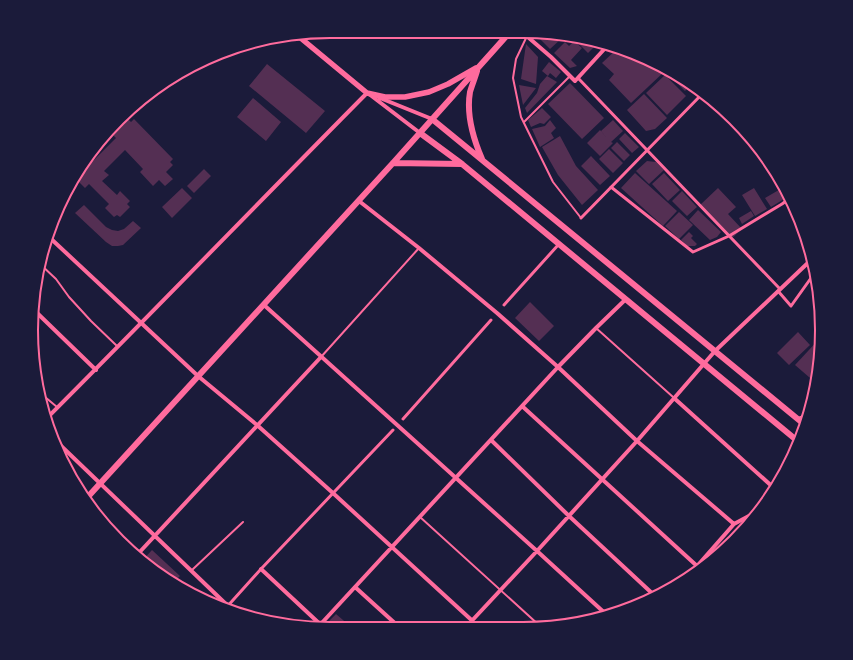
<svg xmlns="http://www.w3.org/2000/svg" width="853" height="660" viewBox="0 0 853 660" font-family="'Work Sans',sans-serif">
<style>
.building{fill:#542f53}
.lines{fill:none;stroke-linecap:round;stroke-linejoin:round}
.service{stroke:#ff6b9d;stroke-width:2}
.pedestrian{stroke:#ff6b9d;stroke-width:3}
.minor{stroke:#ff6b9d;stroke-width:4}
.tertiary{stroke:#ff6b9d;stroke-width:5.5}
.secondary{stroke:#ff6b9d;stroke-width:6}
.rim{fill:none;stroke:#ff6b9d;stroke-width:2}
</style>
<rect width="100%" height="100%" fill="#1b1b3a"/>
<!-- building -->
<path class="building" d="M 533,32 L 542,32 L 556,34 L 561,39 L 550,49 Z
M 580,38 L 581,38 L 600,41 L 588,53 L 576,41 Z
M 574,41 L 582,48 L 571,60 L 577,66 L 570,68 L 554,53 L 565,42 L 569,46 Z
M 526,44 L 538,57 L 536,84 L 521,79 Z
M 618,48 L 655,62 L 691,84 L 685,91 L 665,71 L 631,103 L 609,80 L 614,74 L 602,63 Z
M 549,62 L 561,72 L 556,78 L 550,73 L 548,76 L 542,71 Z
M 267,64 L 325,111 L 306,133 L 249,86 Z
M 665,75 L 686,96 L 667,115 L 646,93 Z
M 547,76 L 557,82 L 527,113 L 525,108 L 537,93 L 540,84 Z
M 570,83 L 604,118 L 582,139 L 548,104 Z
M 519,85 L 536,88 L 523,105 Z
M 644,94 L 667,118 L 655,129 L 646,131 L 627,110 Z
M 253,98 L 281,122 L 266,141 L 237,117 Z
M 542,108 L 551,117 L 544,124 L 540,123 L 531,127 L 528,120 Z
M 128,119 L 131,122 L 134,119 L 173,159 L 170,162 L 173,165 L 166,172 L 173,179 L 165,186 L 159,180 L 153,186 L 140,172 L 143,169 L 125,150 L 104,171 L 109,175 L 102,181 L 117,195 L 120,191 L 130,201 L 127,204 L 130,207 L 120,217 L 117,215 L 114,217 L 105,208 L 109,204 L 89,184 L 85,188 L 76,179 L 80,175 L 77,173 L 85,162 L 89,165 L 116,138 L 113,135 Z
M 550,120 L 556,128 L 551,133 L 554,138 L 540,147 L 532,129 L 545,126 Z
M 613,120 L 623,131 L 611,142 L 613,143 L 600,156 L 587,143 L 600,130 L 607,138 L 601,131 Z
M 625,133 L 639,147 L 632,153 L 619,139 Z
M 560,136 L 576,166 L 598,190 L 582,205 L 558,175 L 542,147 Z
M 617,142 L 630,155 L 624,161 L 611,148 Z
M 609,149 L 623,163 L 613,173 L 599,159 Z
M 591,156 L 610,176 L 600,185 L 581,166 Z
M 647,161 L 656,162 L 664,170 L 649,184 L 636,171 Z
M 204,169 L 211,176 L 194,193 L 187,186 Z
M 635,173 L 677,211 L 663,226 L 621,188 Z
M 664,173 L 680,190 L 668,201 L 652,184 Z
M 784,187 L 789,196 L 771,207 L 765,198 Z
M 182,188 L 192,198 L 172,218 L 162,207 Z
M 718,188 L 736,207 L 728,214 L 742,229 L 731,239 L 699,206 Z
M 754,188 L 767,209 L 755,216 L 742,195 Z
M 682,191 L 697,207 L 687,216 L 672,201 Z
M 84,205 L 106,227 L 112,230 L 118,231 L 124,229 L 133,221 L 141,228 L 123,245 L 118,246 L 112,246 L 106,242 L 75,213 Z
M 698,210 L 721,232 L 717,237 L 710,240 L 689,220 Z
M 751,211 L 754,216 L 742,224 L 739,218 Z
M 679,212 L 693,225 L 679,239 L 665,226 Z
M 689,232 L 693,236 L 691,238 L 697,244 L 695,246 L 687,246 L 681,240 Z
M 530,302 L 554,326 L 539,341 L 515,318 Z
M 798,332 L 810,345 L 789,365 L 777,353 Z
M 821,337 L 821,343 L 817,384 L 795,365 Z
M 152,550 L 180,576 L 173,583 L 164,579 L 142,561 Z
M 336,614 L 350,626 L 329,626 L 326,624 Z"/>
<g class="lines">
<!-- service -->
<path class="service" d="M 451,34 L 474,31
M 527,36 L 516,59 L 513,78 L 521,117 L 553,182 L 581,218
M 524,122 L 570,76
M 40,264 L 56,279 L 69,297 L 91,321 L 118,347
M 596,328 L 673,397
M 321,357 L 419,248
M 39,392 L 57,407
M 420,517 L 540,626
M 192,570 L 243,522"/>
<!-- pedestrian -->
<path class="pedestrian" d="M 578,78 L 780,289
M 611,187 L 693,252 L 729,236 L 782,204 L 790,198
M 581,218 L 704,92
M 778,291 L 791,306 L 816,271
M 504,305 L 559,244
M 403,419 L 491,320
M 225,609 L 261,569 L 393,430"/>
<!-- minor -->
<path class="minor" d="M 522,32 L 551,57 L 575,81 L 609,44
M 369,94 L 420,133
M 380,98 L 432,119
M 359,201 L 419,248 L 497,313 L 558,367 L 637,441 L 734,524
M 48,236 L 198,376 L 257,425 L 334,494 L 478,626
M 264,305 L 537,551 L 608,616
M 34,310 L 96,370
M 674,398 L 775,489
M 522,406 L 697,566
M 46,419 C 154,311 260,201 367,93
M 798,419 L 808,415
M 491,440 L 569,516 L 655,596
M 57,442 L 228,606
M 136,556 L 321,357
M 261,569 L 322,626
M 684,581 L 734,524 L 760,510
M 355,587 L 398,626
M 319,626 L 558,367 L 596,328 L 626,299
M 467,626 L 537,551 L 637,441 L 715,351 L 812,259"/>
<!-- tertiary -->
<path class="tertiary" d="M 297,35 L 367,93 L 385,97 L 405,97 L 429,92 L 448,84 L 476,68"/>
<!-- secondary -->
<path class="secondary" d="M 477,71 C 475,78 472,85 470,92 C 466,115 473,138 482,159
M 432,119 L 805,425
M 420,133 L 462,164 L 800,443
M 393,163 L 462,164
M 85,500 L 393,163 L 510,32"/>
</g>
<!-- crop -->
<path d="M0 0H853V660H0ZM330 38H523A292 292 0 0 1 815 330V330A292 292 0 0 1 523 622H330A292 292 0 0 1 38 330V330A292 292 0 0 1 330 38Z" fill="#1b1b3a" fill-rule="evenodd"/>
<path class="rim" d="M330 38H523A292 292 0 0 1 815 330V330A292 292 0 0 1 523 622H330A292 292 0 0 1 38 330V330A292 292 0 0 1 330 38Z"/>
</svg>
